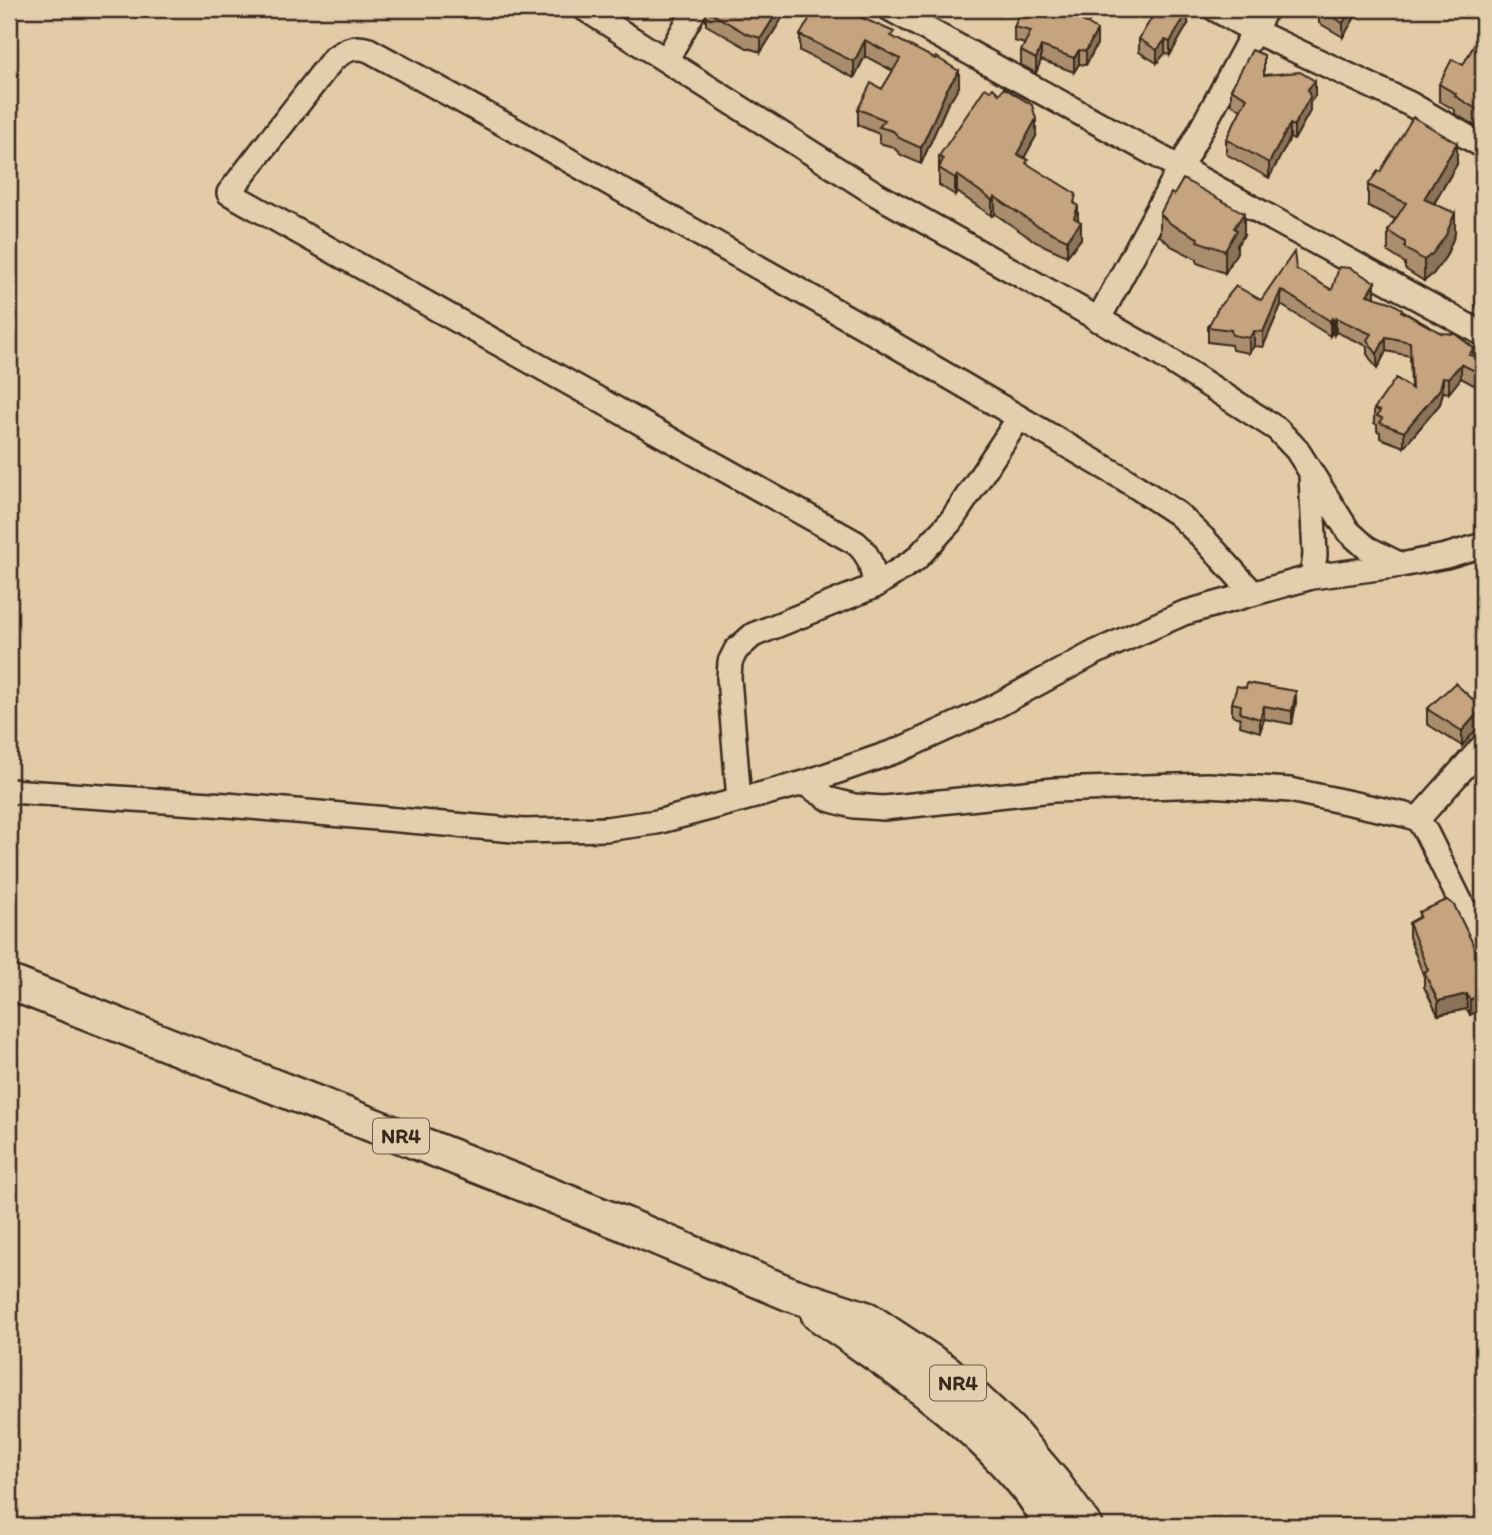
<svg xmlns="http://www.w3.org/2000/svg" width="1492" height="1535" viewBox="0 0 1492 1535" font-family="Itim,sans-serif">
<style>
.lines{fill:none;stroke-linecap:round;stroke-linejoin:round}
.minor-casing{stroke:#3b2a1e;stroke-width:28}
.highway-casing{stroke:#3b2a1e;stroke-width:38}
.minor{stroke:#e3cead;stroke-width:23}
.highway{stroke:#e3cead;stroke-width:33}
.wall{fill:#a98d6d;stroke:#3b2a1e;stroke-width:2}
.shaded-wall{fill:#8a7359;stroke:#3b2a1e;stroke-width:2}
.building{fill:#c5a47f;stroke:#3b2a1e;stroke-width:2}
.labels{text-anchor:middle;stroke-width:5;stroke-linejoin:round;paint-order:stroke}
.shield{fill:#e3cead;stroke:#6d5b49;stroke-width:2}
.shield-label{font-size:21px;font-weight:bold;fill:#3b2a1e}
</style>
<rect width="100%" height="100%" fill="#e3cba8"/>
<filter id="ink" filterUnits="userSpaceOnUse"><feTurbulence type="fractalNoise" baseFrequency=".0143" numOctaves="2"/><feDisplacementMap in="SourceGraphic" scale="14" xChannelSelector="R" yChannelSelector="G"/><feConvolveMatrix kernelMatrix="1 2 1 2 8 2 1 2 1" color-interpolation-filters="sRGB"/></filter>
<g filter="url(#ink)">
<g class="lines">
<!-- minor casing -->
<g class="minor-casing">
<path id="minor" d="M 585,9 L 876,194 L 1155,351 L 1277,429 L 1297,450 L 1348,531 L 1367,548 L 1401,565
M 890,9 L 1483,334
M 1215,9 L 1254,31 L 1410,104 L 1483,146
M 667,59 L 695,9
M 1098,320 L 1266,9
M 1311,476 L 1315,555 L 1312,577
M 875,586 C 872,568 871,556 856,543 L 229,193 L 333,59 C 345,50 354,45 369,50 L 533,140 L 864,327 L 1123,478 L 1178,514 L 1204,539 L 1252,592
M 804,783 L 831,800 L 854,806 L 884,808 L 1053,790 L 1208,785 L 1290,790 L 1406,815 L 1418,819 L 1427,834 L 1483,947
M 9,791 L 227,805 L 524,831 L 606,829 L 657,822 L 804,783 L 899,750 L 992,708 L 1096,652 L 1184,613 L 1312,577 L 1401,565 L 1446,556 L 1483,545
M 739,800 L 729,678 L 730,662 L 736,650 L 753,635 L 875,586 L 916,559 L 951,521 L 1019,418
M 1418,819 L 1483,746"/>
</g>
<!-- highway casing -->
<g class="highway-casing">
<path id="highway" d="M 9,982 L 624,1224 L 790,1294 L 867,1319 L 947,1372 L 1010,1431 L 1054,1483 L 1085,1526
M 818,1314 C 894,1367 966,1414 1026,1486 C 1036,1498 1044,1513 1053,1526"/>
</g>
<!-- minor -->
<use href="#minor" class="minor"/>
<!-- highway -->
<use href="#highway" class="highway"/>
</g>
<!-- wall -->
<path class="wall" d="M 786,9 L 786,12 L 761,52 L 747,48 L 706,25 L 706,10 Z
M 1097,9 L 1087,24 L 1097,44 L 1086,65 L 1079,64 L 1074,72 L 1041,60 L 1036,73 L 1021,65 L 1021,51 L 1025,44 L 1014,41 L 1014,27 Z
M 1319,9 L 1360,9 L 1343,37 L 1319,23 Z
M 1188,24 L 1170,55 L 1165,53 L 1157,63 L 1139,52 L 1139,39 Z
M 1483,29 L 1483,130 L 1455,114 L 1455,110 L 1439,101 L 1439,84 L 1463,65 Z
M 800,35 L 894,38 L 959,87 L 947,105 L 921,164 L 901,155 L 893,147 L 879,143 L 879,134 L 858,125 L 858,109 L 882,89 L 893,71 L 865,56 L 854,78 L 800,51 Z
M 1264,75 L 1315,96 L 1310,102 L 1310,111 L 1294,140 L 1290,138 L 1269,178 L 1226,154 L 1226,139 L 1241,110 L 1231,104 L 1231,89 Z
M 1036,136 L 1024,158 L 1028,165 L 1076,204 L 1081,239 L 1067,256 L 1036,242 L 995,214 L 992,216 L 957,192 L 955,195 L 939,185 L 939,156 Z
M 1457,164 L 1434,204 L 1455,234 L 1446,256 L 1433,274 L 1424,281 L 1405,269 L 1405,263 L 1388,252 L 1388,231 L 1395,219 L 1368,206 L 1368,185 L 1380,172 Z
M 1160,214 L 1244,235 L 1237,245 L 1237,252 L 1225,273 L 1197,263 L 1197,259 L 1171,246 L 1160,236 Z
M 1296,269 L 1332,290 L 1374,297 L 1402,311 L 1474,353 L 1483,355 L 1483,390 L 1461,378 L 1449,393 L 1443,392 L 1440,404 L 1404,447 L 1380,438 L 1380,432 L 1377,431 L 1377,425 L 1374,423 L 1374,409 L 1411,389 L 1410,356 L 1386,351 L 1377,369 L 1367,354 L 1367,346 L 1336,332 L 1334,335 L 1332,333 L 1330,336 L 1281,305 L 1263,347 L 1254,346 L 1249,353 L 1232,350 L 1231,345 L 1208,342 L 1208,327 L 1261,300 Z
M 1483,275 L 1483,312 L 1476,308 L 1476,287 Z
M 1232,703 L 1296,703 L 1292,724 L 1264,719 L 1260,732 L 1240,726 L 1240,718 L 1232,715 Z
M 1427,709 L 1482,723 L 1462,746 L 1427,724 Z
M 1419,912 L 1477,952 L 1483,960 L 1483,1008 L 1470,1015 L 1467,1009 L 1438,1015 L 1424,987 L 1424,977 L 1409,937 L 1409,923 L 1419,917 Z"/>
<!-- shaded-wall -->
<path class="shaded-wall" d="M 779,9 L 786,9 L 786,12 L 761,52 L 761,38 Z
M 1088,9 L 1097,9 L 1081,35 L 1081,20 Z
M 1351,9 L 1360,9 L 1343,37 L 1343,23 Z
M 1188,11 L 1188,24 L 1170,55 L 1170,42 Z
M 1097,30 L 1097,44 L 1086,65 L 1086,51 Z
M 865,40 L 865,56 L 854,78 L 854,62 Z
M 1165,40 L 1165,53 L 1157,63 L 1157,50 Z
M 1041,46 L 1041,60 L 1036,73 L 1036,59 Z
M 1079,50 L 1079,64 L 1074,72 L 1074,58 Z
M 959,71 L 959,87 L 947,105 L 921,164 L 921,148 L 947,89 Z
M 1315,81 L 1315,96 L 1310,102 L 1310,111 L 1294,140 L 1294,126 L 1308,89 Z
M 1036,119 L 1036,136 L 1017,171 L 1017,154 Z
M 1290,124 L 1290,138 L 1269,178 L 1269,163 Z
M 1457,143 L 1457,164 L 1424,220 L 1424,199 Z
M 957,175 L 957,192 L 955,195 L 955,178 Z
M 995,197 L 995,214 L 992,216 L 992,200 Z
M 1078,206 L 1078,222 L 1081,222 L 1081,239 L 1067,256 L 1067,240 Z
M 1244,213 L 1244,235 L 1237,245 L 1237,252 L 1225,273 L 1225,251 L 1234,228 Z
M 1455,213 L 1455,234 L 1446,256 L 1433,274 L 1424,281 L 1424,260 Z
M 1375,282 L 1375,297 L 1367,295 Z
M 1281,290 L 1281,305 L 1263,347 L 1263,332 Z
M 1332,318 L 1332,333 L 1330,336 L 1330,321 Z
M 1336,318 L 1336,332 L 1334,335 L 1334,321 Z
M 1254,331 L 1254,346 L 1249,353 L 1249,338 Z
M 1386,337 L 1386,351 L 1377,369 L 1377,354 Z
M 1461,364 L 1461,378 L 1449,393 L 1449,378 Z
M 1443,377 L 1443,392 L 1440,404 L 1404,447 L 1404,432 Z
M 1296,691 L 1296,703 L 1292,724 L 1292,711 Z
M 1264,706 L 1264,719 L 1260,732 L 1260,719 Z
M 1482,708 L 1482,723 L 1462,746 L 1462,731 Z
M 1483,993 L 1483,1008 L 1470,1015 L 1470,1000 Z
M 1467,994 L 1467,1009 L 1438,1015 L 1438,1001 Z"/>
<!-- building -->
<path class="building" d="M 707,9 L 779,9 L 761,38 L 747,34 L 706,10 Z
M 815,9 L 842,9 L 894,32 L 891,36 L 935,59 L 936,57 L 959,71 L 947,89 L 921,148 L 901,139 L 893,131 L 879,127 L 885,120 L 858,109 L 871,83 L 882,89 L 900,59 L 865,40 L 854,62 L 800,35 Z
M 1022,9 L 1088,9 L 1081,20 L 1097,30 L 1086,51 L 1079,50 L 1074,58 L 1041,46 L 1036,59 L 1021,51 L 1031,31 L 1014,27 Z
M 1157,9 L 1184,9 L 1188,11 L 1170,42 L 1165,40 L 1157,50 L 1139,39 Z
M 1320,9 L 1351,9 L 1343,23 Z
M 1483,29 L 1483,113 L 1455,96 L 1456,94 L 1439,84 L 1452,59 L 1463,65 Z
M 1252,50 L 1264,55 L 1264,75 L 1300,72 L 1315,81 L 1308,89 L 1310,97 L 1294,126 L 1290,124 L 1269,163 L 1226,139 L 1247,98 L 1231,89 Z
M 985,88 L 990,91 L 993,88 L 999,94 L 1004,88 L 1032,105 L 1036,119 L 1017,154 L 1028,160 L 1026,163 L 1076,194 L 1074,203 L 1078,206 L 1074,218 L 1081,222 L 1067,240 L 1036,225 L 995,197 L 992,200 L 957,175 L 955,178 L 939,168 L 943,159 L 939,156 Z
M 1413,117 L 1457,143 L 1424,199 L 1455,213 L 1446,235 L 1433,253 L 1424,260 L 1405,248 L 1405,242 L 1388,231 L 1406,203 L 1368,185 L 1378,171 L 1380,172 Z
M 1183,179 L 1244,213 L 1234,228 L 1237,230 L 1225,251 L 1197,241 L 1198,238 L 1171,224 L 1160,214 L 1171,193 L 1174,195 Z
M 1294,252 L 1296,269 L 1332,290 L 1339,267 L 1350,268 L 1375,282 L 1367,295 L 1390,302 L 1402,309 L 1401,311 L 1441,333 L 1455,334 L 1474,348 L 1469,355 L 1473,356 L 1476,349 L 1483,355 L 1483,375 L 1461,364 L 1449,378 L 1443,377 L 1440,389 L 1404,432 L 1380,423 L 1382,418 L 1377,416 L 1380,411 L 1374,409 L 1396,378 L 1412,389 L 1410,342 L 1386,337 L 1377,354 L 1367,340 L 1371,334 L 1336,318 L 1334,321 L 1332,318 L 1330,321 L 1281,290 L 1263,332 L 1254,331 L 1249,338 L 1232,335 L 1231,330 L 1208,327 L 1218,308 L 1236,286 L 1261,300 Z
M 1483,275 L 1483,291 L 1476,287 Z
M 1247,683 L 1296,691 L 1292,711 L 1264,706 L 1260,719 L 1240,713 L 1241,705 L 1232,703 L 1237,686 L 1246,688 Z
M 1455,683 L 1482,708 L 1462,731 L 1427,709 Z
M 1447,900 L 1454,905 L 1477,952 L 1480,951 L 1483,960 L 1483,993 L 1470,1000 L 1467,994 L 1438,1001 L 1424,972 L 1428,970 L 1409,923 L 1420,917 L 1419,912 Z"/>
</g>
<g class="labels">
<!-- shield labels -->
<g class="shield">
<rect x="373" y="1118.5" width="56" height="35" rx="5"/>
<rect x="930" y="1365.5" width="56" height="35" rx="5"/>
</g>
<g class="shield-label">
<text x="401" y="1143">NR4</text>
<text x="958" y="1390">NR4</text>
</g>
</g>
<!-- margin -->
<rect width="1492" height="1535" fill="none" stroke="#e3cead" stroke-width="35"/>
<rect x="18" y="18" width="1457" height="1500" fill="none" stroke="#3b2a1e" stroke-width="2.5" filter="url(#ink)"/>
</svg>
